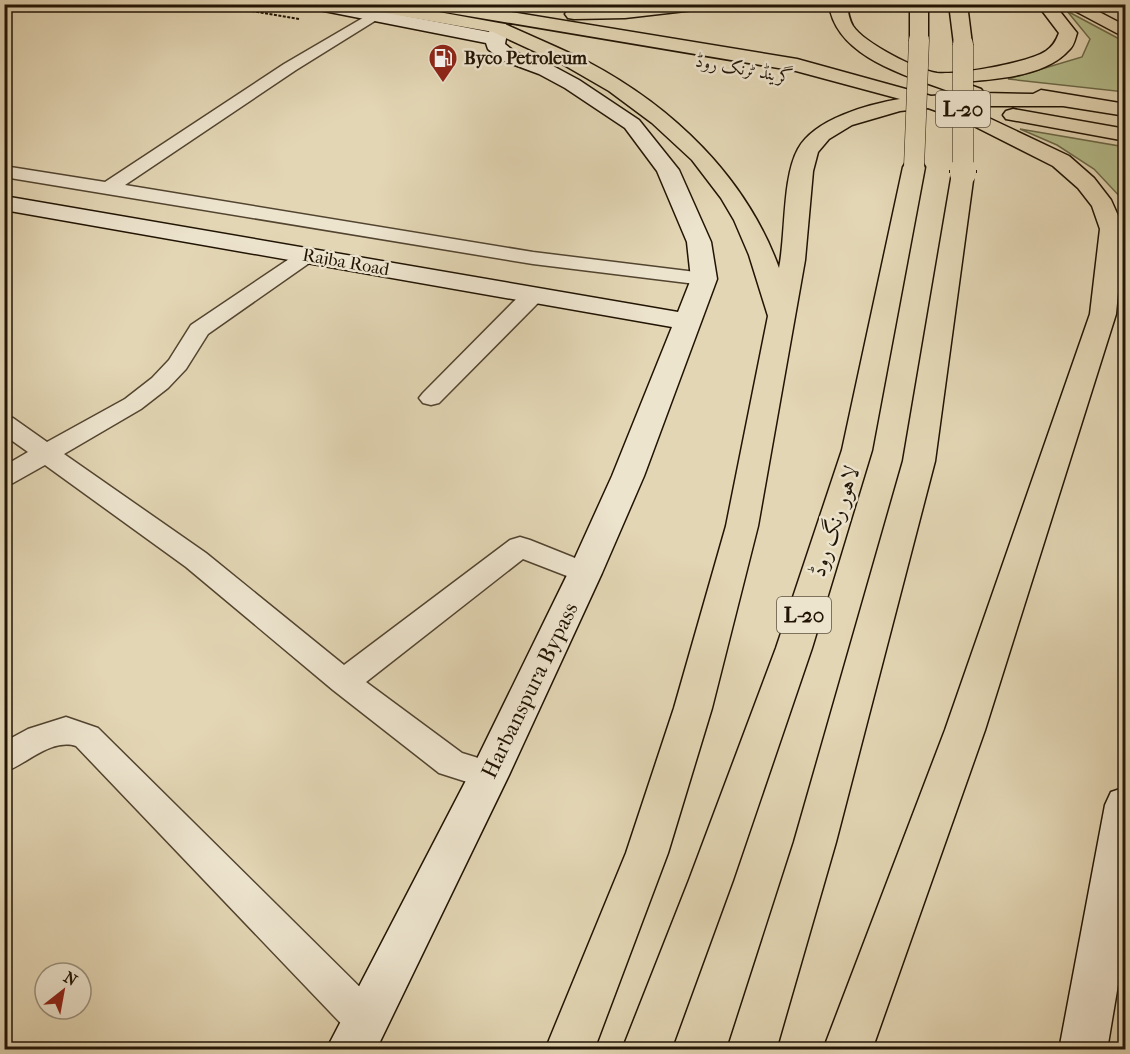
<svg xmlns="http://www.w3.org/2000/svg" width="1130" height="1054" viewBox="0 0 1130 1054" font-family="'IM FELL French Canon',Amiri,serif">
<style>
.green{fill:#b5bd8c;stroke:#6b6848;stroke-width:1.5}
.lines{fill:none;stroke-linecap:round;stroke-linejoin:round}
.street-casing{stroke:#524430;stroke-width:3}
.secondary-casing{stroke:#211404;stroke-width:3}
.primary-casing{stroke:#211404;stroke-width:3}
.highway-casing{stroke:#211404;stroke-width:3}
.path{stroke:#211404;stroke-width:2;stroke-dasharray:3 1.5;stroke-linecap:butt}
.street{fill:#ede4ce;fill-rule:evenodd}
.secondary{fill:#ede4ce;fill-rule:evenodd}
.primary{fill:#e3d6b4;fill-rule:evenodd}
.highway{fill:#e3d6b4;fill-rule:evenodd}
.highway-bridge-far1-casing{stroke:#211404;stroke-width:21;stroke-linecap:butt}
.highway-bridge-casing{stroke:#211404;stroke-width:28;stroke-linecap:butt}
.highway-bridge-far1{stroke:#e3d6b4;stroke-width:20}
.highway-bridge{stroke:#e3d6b4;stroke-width:26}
.labels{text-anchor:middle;stroke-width:5;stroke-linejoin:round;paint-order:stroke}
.far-poi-label{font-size:18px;font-weight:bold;fill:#211404;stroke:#ede4ce;text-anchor:start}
.far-street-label{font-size:18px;fill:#211404;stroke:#ede4ce}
.shield{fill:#ede4ce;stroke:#5e5241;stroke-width:1.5}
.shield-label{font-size:21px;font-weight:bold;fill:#211404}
.street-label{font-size:22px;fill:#211404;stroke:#ede4ce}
</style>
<rect width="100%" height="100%" fill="#e3d6b4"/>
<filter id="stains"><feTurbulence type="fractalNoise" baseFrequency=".00333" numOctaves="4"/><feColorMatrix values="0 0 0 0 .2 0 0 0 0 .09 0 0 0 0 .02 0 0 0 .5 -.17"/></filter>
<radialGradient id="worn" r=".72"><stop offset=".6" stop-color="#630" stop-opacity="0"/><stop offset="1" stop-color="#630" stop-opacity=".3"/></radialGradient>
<!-- green -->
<path class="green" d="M 1067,11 L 1125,42 L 1125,92 L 1008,79 L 1082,57 L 1090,39 Z
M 1020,129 L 1125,147 L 1125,207 L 1124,201 L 1094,169 L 1057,145 Z"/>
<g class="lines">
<!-- street casing -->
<g class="street-casing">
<path id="street" d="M 373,12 L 378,13 L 380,16 L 378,19 L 296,70 L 125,185 L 533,252 L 704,273 L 711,275 L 714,279 L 711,283 L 704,285 L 533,264 L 4,177 L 4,166 L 105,182 L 284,64 Z
M 308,249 L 315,251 L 318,255 L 315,259 L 208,334 L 186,369 L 168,388 L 141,409 L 64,454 L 206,553 L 344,665 L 510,540 L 520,537 L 530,540 L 595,566 L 599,573 L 595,580 L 585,583 L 523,559 L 366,682 L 462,753 L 501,765 L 506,775 L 501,785 L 489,789 L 439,773 L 333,690 L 186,567 L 45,465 L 13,483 L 4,485 L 4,466 L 28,452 L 4,435 L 4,416 L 13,418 L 47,442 L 125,399 L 152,378 L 169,360 L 191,325 L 301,251 Z
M 533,289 L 541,290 L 544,295 L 541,300 L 439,403 L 431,405 L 423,403 L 419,398 L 423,393 L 525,290 Z
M 66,717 L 98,728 L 380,1007 L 386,1021 L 380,1035 L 366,1040 L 352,1035 L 76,746 C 51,738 27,764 4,772 L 4,742 L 28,729 Z"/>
</g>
<!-- secondary casing -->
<g class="secondary-casing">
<path id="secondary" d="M 306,4 L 344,4 L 489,32 L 493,24 L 505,24 L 508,28 L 505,44 L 515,52 L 553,66 L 579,80 L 639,120 L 679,170 L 711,242 L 717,279 L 644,476 L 602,573 L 509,775 L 376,1050 L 326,1050 L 474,765 L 568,573 L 612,476 L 672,327 L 4,210 L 4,196 L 678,312 L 691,279 L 687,242 L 657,171 L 625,128 L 565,88 L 539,74 L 501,60 L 488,49 L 486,43 L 314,9 Z
M 1113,4 L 1126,4 L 1126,13 L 1120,12 Z
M 1126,787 L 1126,937 L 1107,1050 L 1059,1050 L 1105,805 L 1111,792 Z"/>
</g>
<!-- primary casing -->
<g class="primary-casing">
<path id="primary" d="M 355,4 L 395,4 L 499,23 L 505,24 L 508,28 L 505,32 L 499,33 L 363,9 Z"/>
</g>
<!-- highway casing -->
<g class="highway-casing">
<path id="highway" d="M 419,4 L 462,4 L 797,59 L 931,96 L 957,94 C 912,77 836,59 829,4 L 847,4 C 848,13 849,19 853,26 C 864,43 917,70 937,73 C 958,75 1028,63 1046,51 C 1053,46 1056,41 1059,33 L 1037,4 L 1054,4 L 1077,33 C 1075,39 1074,46 1069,50 C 1045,77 995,79 962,82 L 981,89 L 984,93 L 1033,94 L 1041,90 L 1126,104 L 1126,116 L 1063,106 L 959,106 L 976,112 L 1069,156 L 1094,178 L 1111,200 L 1124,229 L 1116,314 L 985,730 L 872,1050 L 823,1050 L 945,730 L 1090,314 L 1100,229 L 1092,206 L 1078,188 L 1053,166 L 962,120 L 928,108 L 900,111 L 852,125 L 829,139 L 818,152 L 813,171 L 805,260 L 758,526 L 712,708 L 668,853 L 594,1050 L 545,1050 L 626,853 L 674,708 L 726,526 L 768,316 L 749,255 L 734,220 L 721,198 L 692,160 L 652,123 L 609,91 L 564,65 L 493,32 L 490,28 L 493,24 L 505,24 C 533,37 561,48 588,62 C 673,107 746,177 779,268 C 786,234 782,178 798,149 C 814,119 869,104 900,99 L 796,71 L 427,9 Z
M 653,4 L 711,4 L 703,9 L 625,18 L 574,19 L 568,18 L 565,14 L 568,10 L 574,9 Z
M 910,4 L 928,4 L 928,40 L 925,44 L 913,44 L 910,40 Z
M 949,4 L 967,4 L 972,44 L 970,48 L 956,48 L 954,44 Z
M 1062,4 L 1084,4 L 1126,26 L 1126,38 Z
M 1013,109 L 1126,129 L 1126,141 L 1006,119 L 1003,115 L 1006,111 Z
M 914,160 L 922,162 L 925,167 L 872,450 L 812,648 L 733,880 L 671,1050 L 622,1050 L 689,880 L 776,648 L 842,450 L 903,167 L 906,162 Z
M 963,166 L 971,168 L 974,173 L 935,461 L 836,842 L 776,1050 L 727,1050 L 794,842 L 903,461 L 952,173 L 955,168 Z"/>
</g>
<!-- path -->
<path class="path" d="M 234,8 L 299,19"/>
<!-- street -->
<use href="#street" class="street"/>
<!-- secondary -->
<use href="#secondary" class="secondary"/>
<!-- primary -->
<use href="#primary" class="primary"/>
<!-- highway -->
<use href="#highway" class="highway"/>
<!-- highway-bridge-far1 casing -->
<g class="highway-bridge-far1-casing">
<path id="highway-bridge-far1" d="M 963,44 L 963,171
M 914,167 L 919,40"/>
</g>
<!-- highway-bridge casing -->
<g class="highway-bridge-casing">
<path id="highway-bridge" d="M 963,170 L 963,173"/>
</g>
<!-- highway-bridge-far1 -->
<use href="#highway-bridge-far1" class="highway-bridge-far1"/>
<!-- highway-bridge -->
<use href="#highway-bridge" class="highway-bridge"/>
</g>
<!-- icons -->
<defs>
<g id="fuel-pin" transform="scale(1.5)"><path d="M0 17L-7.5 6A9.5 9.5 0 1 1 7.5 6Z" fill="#8f2418" stroke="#ede4ce"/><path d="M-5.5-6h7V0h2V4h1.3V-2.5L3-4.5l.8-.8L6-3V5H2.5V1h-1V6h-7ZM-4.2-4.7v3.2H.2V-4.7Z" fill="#fff"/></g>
</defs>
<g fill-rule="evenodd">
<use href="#fuel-pin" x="443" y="58"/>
</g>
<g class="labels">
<!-- far-poi labels -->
<g class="far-poi-label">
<text x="464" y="64">Byco Petroleum</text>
</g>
<!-- far-street labels -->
<g class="far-street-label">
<text transform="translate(744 69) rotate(10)" y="6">گرینڈ ٹرنک روڈ</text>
<text transform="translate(346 262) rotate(10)" y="6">Rajba Road</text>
</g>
<!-- shield labels -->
<g class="shield">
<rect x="936" y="91" width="54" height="36" rx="4.5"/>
<rect x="777" y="597" width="54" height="36" rx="4.5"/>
</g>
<g class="shield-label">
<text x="963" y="116">L-20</text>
<text x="804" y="622">L-20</text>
</g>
<!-- street labels -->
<g class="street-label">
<text transform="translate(834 521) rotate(-72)" y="8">لاہور رنگ روڈ</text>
<text transform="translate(529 690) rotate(-64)" y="8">Harbanspura Bypass</text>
</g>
</g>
<!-- margin -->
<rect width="1130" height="1054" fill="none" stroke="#e3d6b4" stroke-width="24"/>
<rect x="6" y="6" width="1118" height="1042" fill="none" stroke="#211404" stroke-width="3"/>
<rect x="12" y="12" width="1106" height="1030" fill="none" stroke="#211404" stroke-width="1.5"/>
<!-- north arrow -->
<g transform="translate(63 991) rotate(31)"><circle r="28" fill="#ede4ce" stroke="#9b917d" stroke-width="1.5"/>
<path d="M0-4.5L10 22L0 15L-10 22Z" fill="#8f2418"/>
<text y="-9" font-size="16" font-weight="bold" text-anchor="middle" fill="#211404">N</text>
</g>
<rect width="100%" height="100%" filter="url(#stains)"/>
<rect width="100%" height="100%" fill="url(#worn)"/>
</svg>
